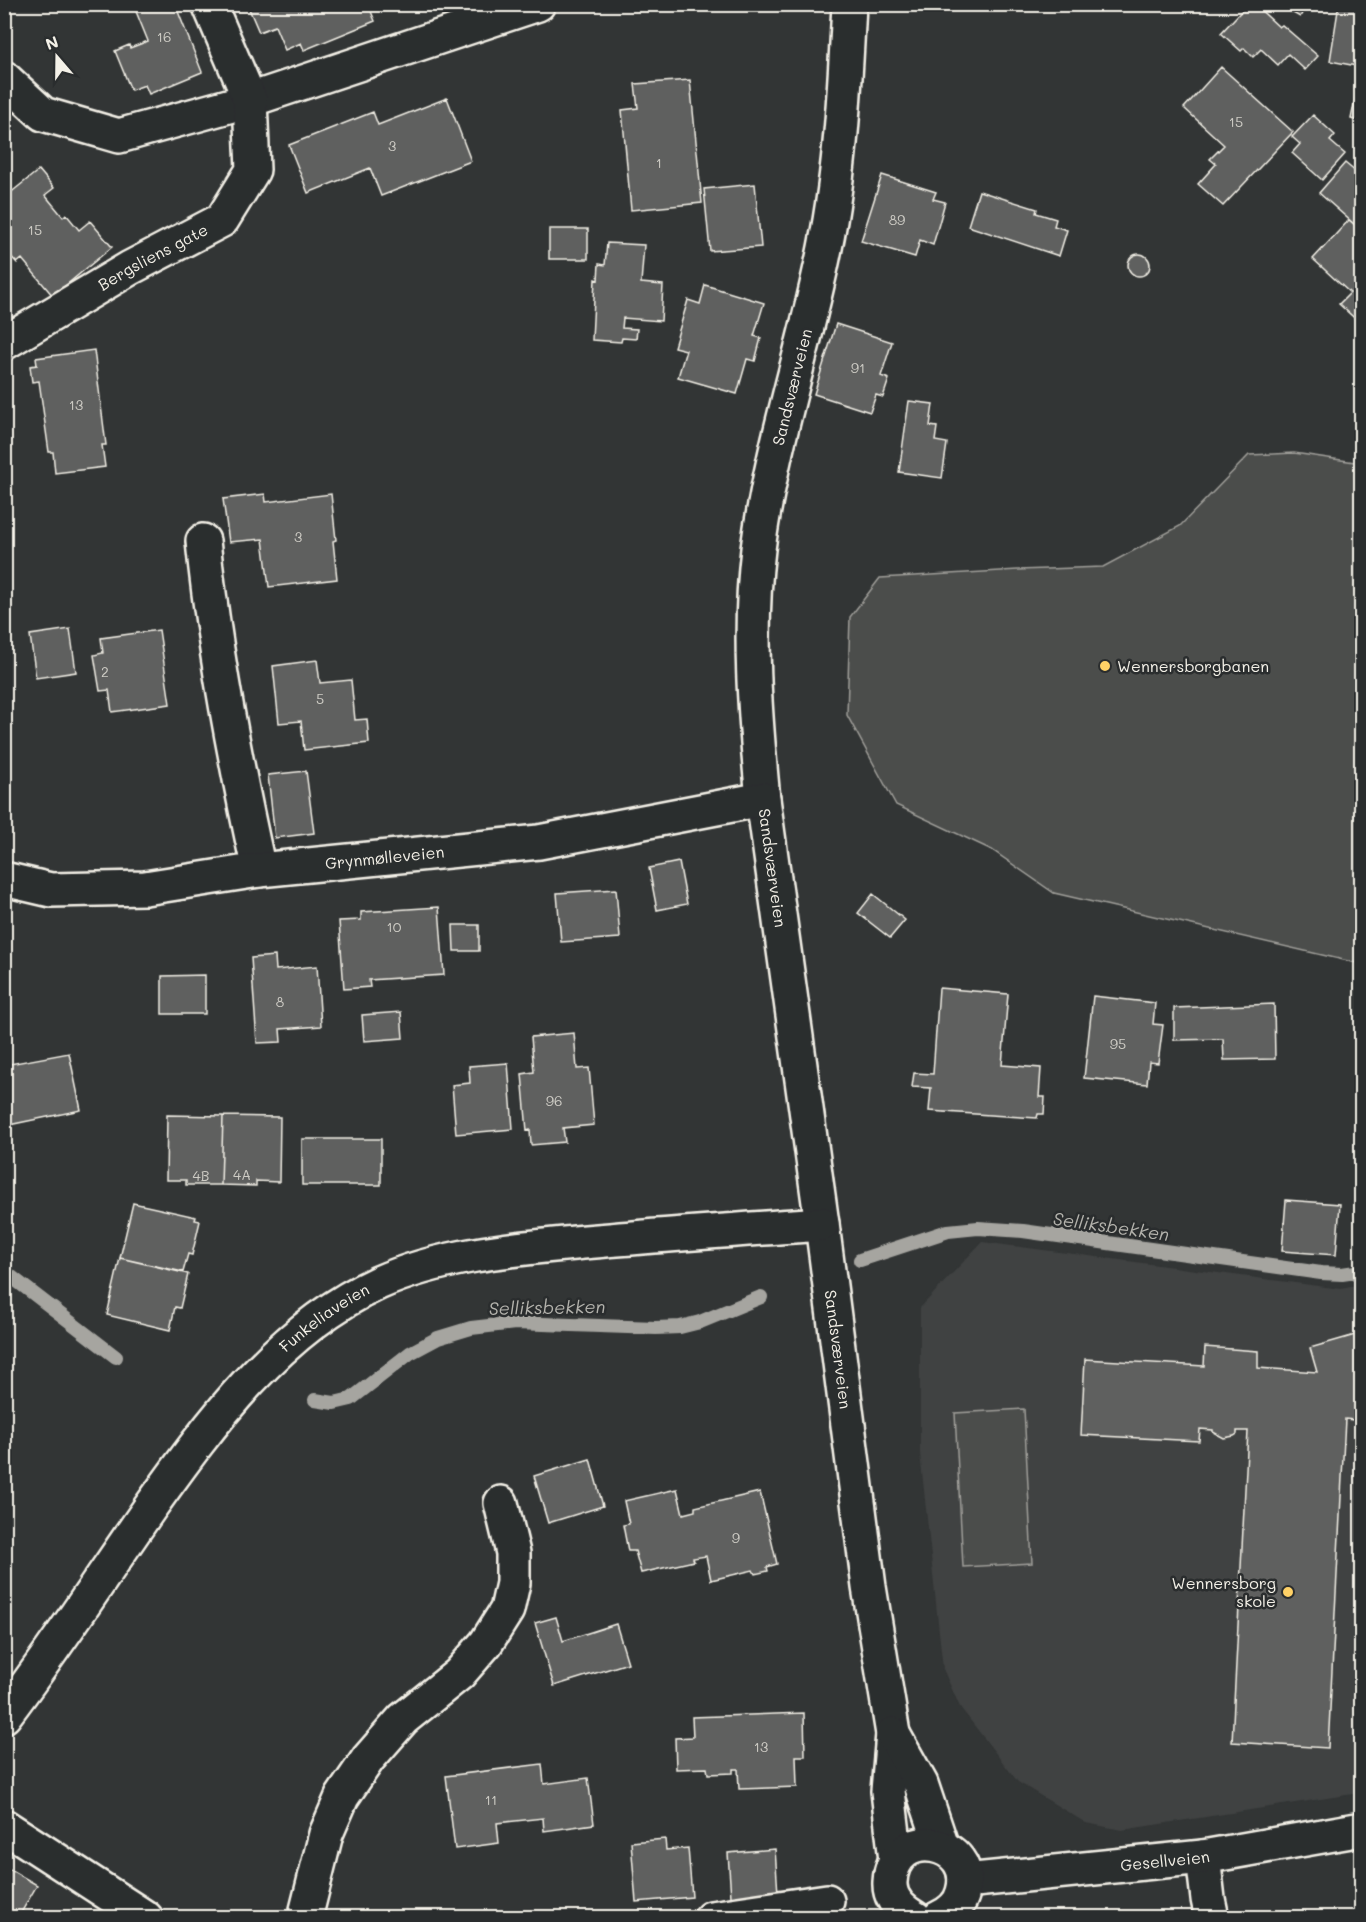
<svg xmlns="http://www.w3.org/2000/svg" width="1366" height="1922" viewBox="0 0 1366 1922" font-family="Mali,sans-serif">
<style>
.built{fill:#404242}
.green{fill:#4b4d4c;stroke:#a09f9a;stroke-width:1.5}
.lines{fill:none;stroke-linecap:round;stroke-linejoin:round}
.stream{stroke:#a6a5a0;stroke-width:14}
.building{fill:#5f605f;stroke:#f4f1e8;stroke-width:1.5}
.minor-casing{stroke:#f4f1e8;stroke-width:38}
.minor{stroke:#2a2d2e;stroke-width:33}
.poi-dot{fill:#ffd166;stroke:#2a2d2e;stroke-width:2}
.labels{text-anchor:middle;stroke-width:5;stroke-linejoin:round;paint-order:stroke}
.number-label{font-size:14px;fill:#cfcdc6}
.street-label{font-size:16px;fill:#f4f1e8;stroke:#2a2d2e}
.poi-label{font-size:16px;fill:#f4f1e8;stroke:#2a2d2e;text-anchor:start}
.water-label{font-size:18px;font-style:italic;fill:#b3b2ac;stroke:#2a2d2e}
</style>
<rect width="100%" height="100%" fill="#323535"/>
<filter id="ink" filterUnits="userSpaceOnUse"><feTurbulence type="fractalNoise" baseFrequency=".0167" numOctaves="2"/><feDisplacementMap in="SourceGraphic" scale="12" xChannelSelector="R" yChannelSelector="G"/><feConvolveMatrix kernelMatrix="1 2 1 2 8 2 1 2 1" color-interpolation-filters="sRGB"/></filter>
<g filter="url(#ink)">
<!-- built -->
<path class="built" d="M 982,1242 L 1341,1289 L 1361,1285 L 1361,1794 L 1359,1793 L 1122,1830 L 1086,1823 L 1018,1782 L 960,1707 L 943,1669 L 920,1453 L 920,1308 Z"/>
<!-- green -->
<path class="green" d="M 1294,453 L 1361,463 L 1361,964 L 1054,893 L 992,850 L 896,805 L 847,715 L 850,617 L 880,578 L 1018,570 L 1103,567 L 1180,526 L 1249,455 Z
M 1024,1409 L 1032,1563 L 963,1567 L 955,1413 Z"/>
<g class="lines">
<!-- stream -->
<path class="stream" d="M 860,1260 L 948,1231 L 978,1228 L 1023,1231 L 1321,1273 L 1342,1274 L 1362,1271
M 4,1271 L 116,1357
M 315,1400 L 334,1403 L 351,1399 L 410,1353 L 438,1338 L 471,1328 L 515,1323 L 656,1328 L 680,1327 L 700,1322 L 761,1297"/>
</g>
<!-- building -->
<path class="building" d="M 133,4 L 175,4 L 202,72 L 149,94 L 145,85 L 131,90 L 115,51 L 129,45 L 130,48 L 148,41 Z
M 247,4 L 368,4 L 375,21 L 304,50 L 301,43 L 285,50 L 275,26 L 259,32 Z
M 1248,4 L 1254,4 L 1279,27 L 1282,25 L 1318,56 L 1305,70 L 1288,54 L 1278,65 L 1261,49 L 1253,57 L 1244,48 L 1241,51 L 1221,33 Z
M 1277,4 L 1307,4 L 1300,17 Z
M 1339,4 L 1362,4 L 1362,67 L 1330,61 Z
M 1221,67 L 1293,132 L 1223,206 L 1198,184 L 1216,164 L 1210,159 L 1224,145 L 1184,108 Z
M 690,80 L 702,203 L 631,210 L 622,110 L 638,108 L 635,84 Z
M 1356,95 L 1362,96 L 1362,139 L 1358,138 L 1361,122 L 1351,119 Z
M 447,98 L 471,161 L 381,196 L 370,168 L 308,193 L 289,145 L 373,112 L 378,125 Z
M 1313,115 L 1335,135 L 1330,141 L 1345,154 L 1322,180 L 1292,153 L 1300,144 L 1292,137 Z
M 1345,163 L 1362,177 L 1362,231 L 1319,193 Z
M 39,170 L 54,188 L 45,195 L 63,217 L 66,214 L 79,230 L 90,221 L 112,247 L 53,296 L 22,259 L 17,263 L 4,249 L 4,198 Z
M 882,175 L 936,192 L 933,199 L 945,202 L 933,245 L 920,240 L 915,257 L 861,241 Z
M 755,184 L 761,247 L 710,251 L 704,189 Z
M 979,191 L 1037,209 L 1036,213 L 1056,219 L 1054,226 L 1067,230 L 1059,256 L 968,226 Z
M 1349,220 L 1362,231 L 1362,325 L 1339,304 L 1350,293 L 1313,259 Z
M 549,229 L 588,229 L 588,259 L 549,259 Z
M 607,243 L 644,245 L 641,283 L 663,285 L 661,321 L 623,318 L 622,328 L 637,329 L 636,339 L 622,338 L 621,342 L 592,340 L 595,279 L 598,280 L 599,264 L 605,265 Z
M1128 265a11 11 0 1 1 22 0a11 11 0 1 1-22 0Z
M 705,285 L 764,303 L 754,336 L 761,338 L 755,361 L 747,359 L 737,394 L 678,377 L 686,350 L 674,347 L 688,300 L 700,304 Z
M 836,324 L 892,342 L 881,376 L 889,379 L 883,397 L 876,395 L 870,412 L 814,394 Z
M 94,350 L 106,445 L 102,445 L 105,467 L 55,473 L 53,452 L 49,452 L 39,381 L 32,382 L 30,366 L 37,365 L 36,358 Z
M 909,401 L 933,404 L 930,426 L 937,427 L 935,441 L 947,443 L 942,478 L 899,472 Z
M 265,494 L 266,502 L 331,494 L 336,540 L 333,541 L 337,579 L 269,587 L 263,539 L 229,542 L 223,499 Z
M 70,629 L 76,672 L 36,678 L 30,635 Z
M 159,630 L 170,704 L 112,712 L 109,690 L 100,691 L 94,655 L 103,653 L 101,638 Z
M 317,660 L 320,683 L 351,680 L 355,720 L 367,719 L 369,743 L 304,750 L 301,721 L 279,723 L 273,666 Z
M 306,771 L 314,833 L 275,838 L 268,775 Z
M 679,862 L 687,904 L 657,910 L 649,868 Z
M 616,889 L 620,938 L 561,942 L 557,893 Z
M 873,894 L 905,920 L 890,938 L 858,913 Z
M 439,907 L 444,975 L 369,980 L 370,987 L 344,989 L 339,921 L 361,920 L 361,912 Z
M 453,925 L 479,925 L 479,951 L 454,951 Z
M 275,956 L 276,970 L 317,966 L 321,1026 L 280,1029 L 281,1042 L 257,1043 L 251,958 Z
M 205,975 L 205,1014 L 162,1014 L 162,976 Z
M 939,988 L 1008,994 L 1002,1065 L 1041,1068 L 1039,1097 L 1045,1097 L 1044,1114 L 1038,1114 L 1037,1118 L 929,1111 L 931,1088 L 912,1087 L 914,1073 L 933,1074 Z
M 1093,996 L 1155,1003 L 1153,1024 L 1163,1025 L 1158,1063 L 1149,1062 L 1147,1084 L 1084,1078 Z
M 1274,1004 L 1275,1059 L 1224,1060 L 1223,1039 L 1174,1040 L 1174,1008 Z
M 401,1012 L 403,1038 L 364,1041 L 362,1015 Z
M 574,1033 L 577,1069 L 589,1068 L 594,1125 L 563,1128 L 565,1142 L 531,1145 L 530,1130 L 527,1131 L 522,1074 L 534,1072 L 531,1037 Z
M 69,1053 L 81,1110 L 4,1126 L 4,1065 Z
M 508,1063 L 513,1129 L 456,1134 L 452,1085 L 470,1083 L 469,1066 Z
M 167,1115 L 223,1116 L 221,1185 L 186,1185 L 186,1180 L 166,1180 Z
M 223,1116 L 280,1117 L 279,1182 L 256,1181 L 256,1186 L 221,1185 Z
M 302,1139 L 381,1139 L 381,1185 L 302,1185 Z
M 1286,1200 L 1340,1204 L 1336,1255 L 1282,1251 Z
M 133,1203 L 196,1217 L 195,1220 L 200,1221 L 192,1255 L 188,1254 L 183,1272 L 120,1258 Z
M 120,1258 L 188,1274 L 180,1308 L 175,1307 L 170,1330 L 107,1315 Z
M 1362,1333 L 1362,1433 L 1354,1420 L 1345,1419 L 1328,1748 L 1232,1742 L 1248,1431 L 1237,1431 L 1237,1434 L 1234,1436 L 1224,1438 L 1213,1432 L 1213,1430 L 1200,1429 L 1199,1441 L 1081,1435 L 1085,1359 L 1204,1366 L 1205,1347 L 1258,1351 L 1258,1368 L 1317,1372 L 1310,1348 Z
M 590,1459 L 603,1506 L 548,1523 L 534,1476 Z
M 677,1489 L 683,1514 L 695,1511 L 695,1507 L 760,1492 L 777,1564 L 767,1567 L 768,1571 L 755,1574 L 753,1570 L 711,1580 L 706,1556 L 693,1558 L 694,1561 L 641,1573 L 635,1551 L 628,1551 L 623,1525 L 629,1524 L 624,1501 Z
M 556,1617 L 563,1641 L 616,1624 L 628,1663 L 554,1686 L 535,1623 Z
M 804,1713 L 805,1756 L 796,1756 L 797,1787 L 739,1789 L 738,1769 L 733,1769 L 733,1773 L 708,1774 L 707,1768 L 676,1769 L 675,1738 L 693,1737 L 692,1717 Z
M 542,1764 L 544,1784 L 588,1778 L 594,1824 L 544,1831 L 543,1818 L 497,1823 L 499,1843 L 455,1849 L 446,1776 Z
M 665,1839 L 666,1850 L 688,1848 L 692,1897 L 636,1902 L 631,1842 Z
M 775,1849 L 778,1894 L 731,1897 L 728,1853 Z
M 4,1866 L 37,1885 L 18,1918 L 4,1918 Z"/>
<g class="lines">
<!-- minor casing -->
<g class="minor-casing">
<g id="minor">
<path id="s1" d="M 849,4 C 845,86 841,168 825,248 C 805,349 771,447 758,549 C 748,631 755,717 763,799 L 822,1224 L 869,1587 L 893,1734 L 888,1791 L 896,1860"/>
<path d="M 4,78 L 43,114 L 119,136 L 250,100 L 538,4"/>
<path id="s2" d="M 4,343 L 130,268 L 222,220 L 253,170 L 250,100 L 209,4"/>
<path d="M 203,541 C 214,651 235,761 259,870"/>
<path id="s3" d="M 4,879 L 51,890 L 145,888 L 259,870 L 539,842 L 763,799"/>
<path id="s4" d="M 4,1716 C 55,1649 101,1578 149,1509 C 211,1422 279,1329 378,1283 C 439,1256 509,1249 575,1243 C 657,1235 739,1230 822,1224"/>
<path d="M 893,1734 L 921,1784 L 942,1847"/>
<path d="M 4,1826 L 146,1918"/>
<path d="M 1203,1857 L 1208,1899 L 1212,1918"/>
<path id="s5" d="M 965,1881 L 1203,1857 L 1362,1829"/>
<path d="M 305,1918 L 326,1834 L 342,1797 L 368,1759 L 403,1719 L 459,1674 L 486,1643 L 507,1610 L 513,1583 L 513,1553 L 501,1503"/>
<path d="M 711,1918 L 827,1901"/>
<path d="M 915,1918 C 901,1910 889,1899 890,1882 C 893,1823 978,1840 963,1892 C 960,1905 950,1913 939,1918"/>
</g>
</g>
<!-- minor -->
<use href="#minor" class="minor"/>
</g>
</g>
<!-- markers -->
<g class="poi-dot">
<circle cx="1105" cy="666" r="6"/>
<circle cx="1288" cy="1592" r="6"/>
</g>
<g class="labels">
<!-- number labels -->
<g class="number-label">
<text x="164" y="42">16</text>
<text x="1236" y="127">15</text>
<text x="392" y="151">3</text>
<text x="659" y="168">1</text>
<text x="897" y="225">89</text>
<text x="35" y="235">15</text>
<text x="858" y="373">91</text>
<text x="76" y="410">13</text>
<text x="298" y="542">3</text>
<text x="105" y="677">2</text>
<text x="320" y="704">5</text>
<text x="394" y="932">10</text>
<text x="280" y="1007">8</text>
<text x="1118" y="1049">95</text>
<text x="554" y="1106">96</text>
<text x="242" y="1180">4A</text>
<text x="201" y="1181">4B</text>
<text x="736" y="1543">9</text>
<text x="761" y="1752">13</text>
<text x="491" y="1805">11</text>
</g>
<!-- street labels -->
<g class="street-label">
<text dy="6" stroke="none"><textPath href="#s2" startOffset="172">Bergsliens gate</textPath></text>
<text transform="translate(792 387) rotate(-76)" y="6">Sandsværveien</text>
<text dy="6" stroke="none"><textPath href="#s3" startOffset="384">Grynmølleveien</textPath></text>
<text dy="6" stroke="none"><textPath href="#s1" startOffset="874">Sandsværveien</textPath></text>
<text dy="6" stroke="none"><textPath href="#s4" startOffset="514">Funkeliaveien</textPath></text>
<text dy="6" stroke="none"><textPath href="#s1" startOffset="1360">Sandsværveien</textPath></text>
<text dy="6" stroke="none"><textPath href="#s5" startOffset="201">Gesellveien</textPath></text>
</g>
<!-- poi labels -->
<g class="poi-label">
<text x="1117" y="672">Wennersborgbanen</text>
<text x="1276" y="1589" text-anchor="end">Wennersborg<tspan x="1276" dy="18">skole</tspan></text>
</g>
<!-- water labels -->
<g class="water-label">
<text transform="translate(1111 1227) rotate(8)" y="6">Selliksbekken</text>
<text transform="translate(547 1308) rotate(-1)" y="6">Selliksbekken</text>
</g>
</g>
<!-- margin -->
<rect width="1366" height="1922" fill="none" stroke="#2a2d2e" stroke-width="24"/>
<rect x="12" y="12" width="1342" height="1898" fill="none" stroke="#f4f1e8" stroke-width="2" filter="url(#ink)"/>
<!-- north arrow -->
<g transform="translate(57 57) rotate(340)" stroke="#2a2d2e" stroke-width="4.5" paint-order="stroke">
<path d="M0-4.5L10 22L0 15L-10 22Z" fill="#f4f1e8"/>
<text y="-9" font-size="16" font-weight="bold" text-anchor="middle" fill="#f4f1e8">N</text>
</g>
</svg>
